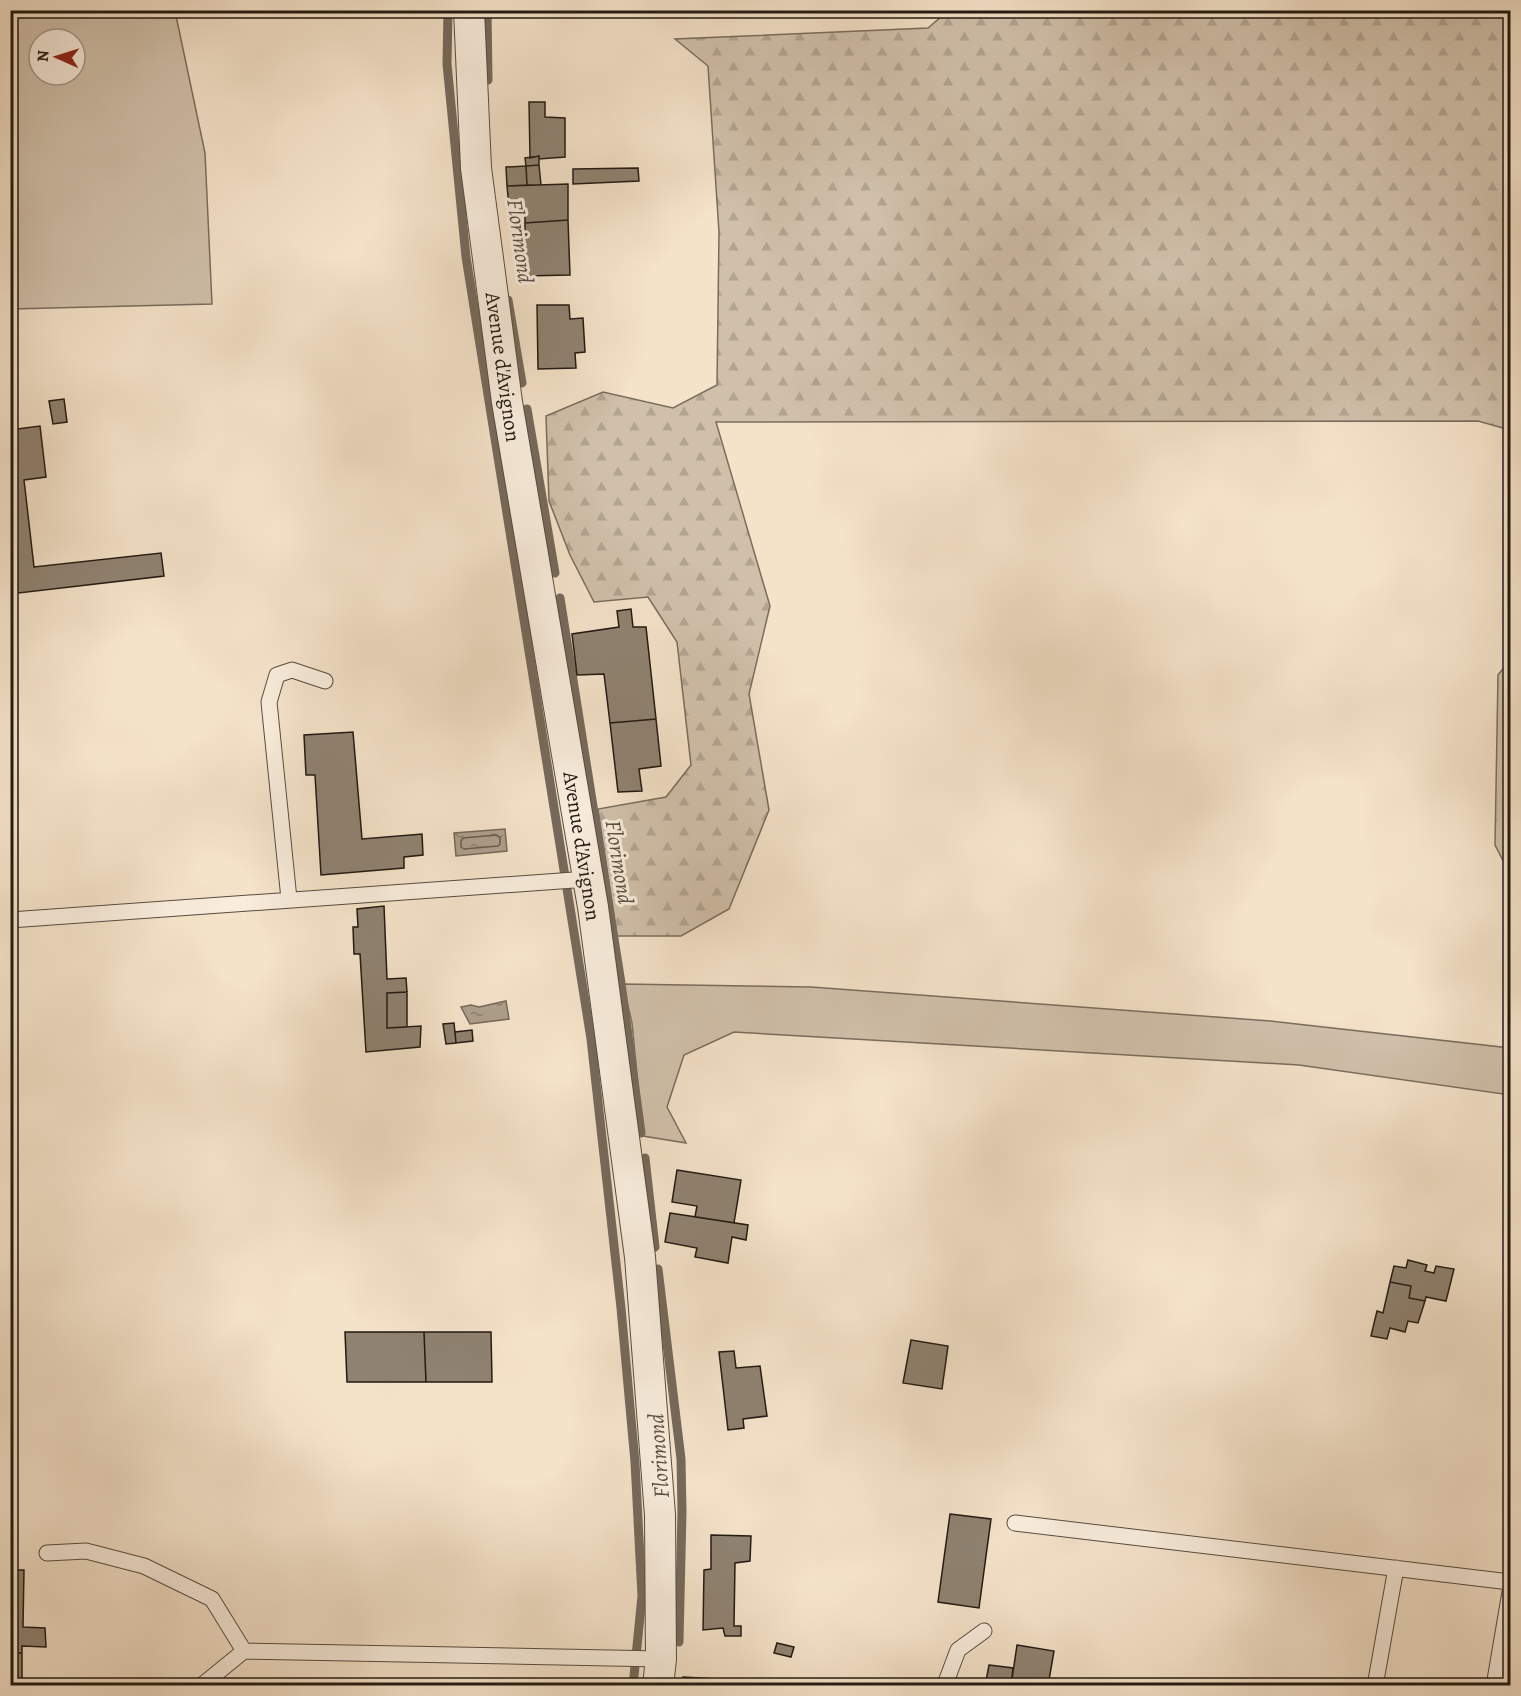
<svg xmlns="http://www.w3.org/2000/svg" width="1521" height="1696" viewBox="0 0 1521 1696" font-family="Alegreya,serif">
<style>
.green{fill:#d0c0aa;stroke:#796d5e;stroke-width:1.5;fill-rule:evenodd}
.forest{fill:url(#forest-firs);stroke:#796d5e;stroke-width:1.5}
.water{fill:url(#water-ripples);stroke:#75695b;stroke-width:1.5}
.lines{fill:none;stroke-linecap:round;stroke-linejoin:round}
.shore{stroke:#685c4e;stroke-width:1.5}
.stream{stroke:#75695b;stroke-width:9}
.building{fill:#8f8271;stroke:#221a12;stroke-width:1.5}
.lane-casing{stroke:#564c40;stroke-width:17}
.street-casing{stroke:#564c40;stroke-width:32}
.lane{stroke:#f8ecdc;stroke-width:15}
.street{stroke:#f8ecdc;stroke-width:30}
.labels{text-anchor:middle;stroke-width:6;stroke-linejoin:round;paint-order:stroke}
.street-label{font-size:21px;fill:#221a12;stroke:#f8ecdc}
.water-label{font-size:22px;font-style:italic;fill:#5a4f42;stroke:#f8ecdc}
</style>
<defs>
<pattern id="forest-firs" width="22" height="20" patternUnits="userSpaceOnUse" patternTransform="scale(1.5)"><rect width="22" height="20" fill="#d0c0aa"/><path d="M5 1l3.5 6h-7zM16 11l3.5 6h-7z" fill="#b2a491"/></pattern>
<pattern id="water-ripples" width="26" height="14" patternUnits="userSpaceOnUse" patternTransform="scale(1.5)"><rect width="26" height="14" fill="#ad9e8b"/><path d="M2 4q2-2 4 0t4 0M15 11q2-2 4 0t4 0" fill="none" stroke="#8c8070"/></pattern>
</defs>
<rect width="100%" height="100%" fill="#f4e2c9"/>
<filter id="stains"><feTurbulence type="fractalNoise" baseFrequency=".00333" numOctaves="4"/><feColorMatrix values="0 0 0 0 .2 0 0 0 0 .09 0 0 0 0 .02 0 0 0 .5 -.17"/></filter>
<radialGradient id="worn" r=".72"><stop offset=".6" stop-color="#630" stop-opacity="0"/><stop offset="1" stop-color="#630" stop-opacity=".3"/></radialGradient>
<!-- green -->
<path class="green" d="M 10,11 L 175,11 L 205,153 L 212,304 L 11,309 ZM 39,39 L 75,39 L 75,75 L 39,75 Z
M 623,984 L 811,987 L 1270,1021 L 1510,1048 L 1510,1095 L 1299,1065 L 734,1032 L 684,1055 L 667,1107 L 686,1143 L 643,1136 L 632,1023 Z"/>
<!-- forest -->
<path class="forest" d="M 949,10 L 1510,11 L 1510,430 L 1478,421 L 716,422 L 770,606 L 749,694 L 769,810 L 729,909 L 681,936 L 617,936 L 598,809 L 666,797 L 691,765 L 677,642 L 648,597 L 594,602 L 570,555 L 549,501 L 546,416 L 603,392 L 673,408 L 717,385 L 719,232 L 708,66 L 675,39 L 928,28 Z
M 1510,660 L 1510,874 L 1495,845 L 1498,675 Z"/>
<!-- water -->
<path class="water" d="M 505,829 L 507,851 L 456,856 L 454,833 Z
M 506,1001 L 509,1019 L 470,1024 L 461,1007 L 471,1005 L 479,1007 Z"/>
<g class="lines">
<!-- shore -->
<path class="shore" d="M 497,835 L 500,838 L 500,844 L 498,846 L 464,849 L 461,847 L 461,841 L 463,838 Z"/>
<!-- stream -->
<path class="stream" d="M 448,10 L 447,64 L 466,257 L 591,1039 L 621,1308 L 635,1462 L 642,1596 L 633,1686
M 487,10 L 488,80
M 508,300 L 522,383
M 527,409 L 555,573
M 560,598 L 621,983 L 641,1133
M 645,1158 L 655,1247
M 658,1269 L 681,1459 L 682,1511 L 679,1642"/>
</g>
<!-- building -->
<path class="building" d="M 184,10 L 206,10 L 185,14 Z
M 529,102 L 545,102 L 545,117 L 565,118 L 565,157 L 539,159 L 539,156 L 530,158 Z
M 539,156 L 539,165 L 526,166 L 525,158 Z
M 539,165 L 541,185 L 527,185 L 526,166 Z
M 526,166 L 527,185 L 507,186 L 506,167 Z
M 638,168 L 639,181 L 573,184 L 573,169 Z
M 568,184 L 568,220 L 525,223 L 525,207 L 509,207 L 507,186 Z
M 568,220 L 570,275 L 524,276 L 525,223 Z
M 537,305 L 569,305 L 570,319 L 583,318 L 585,352 L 575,353 L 576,368 L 538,369 Z
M 64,399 L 67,422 L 53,424 L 49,401 Z
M 40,426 L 46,477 L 24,480 L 34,567 L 161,553 L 164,576 L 10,594 L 10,430 Z
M 631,609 L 633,627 L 646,627 L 656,719 L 610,723 L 604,674 L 577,675 L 572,634 L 619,627 L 617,611 Z
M 656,719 L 661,766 L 639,769 L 642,791 L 618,792 L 610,723 Z
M 353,732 L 362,839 L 422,834 L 423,855 L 404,857 L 404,868 L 321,875 L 315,775 L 306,775 L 304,735 Z
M 384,906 L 387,979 L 406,978 L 407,992 L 387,993 L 387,1028 L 421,1026 L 420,1047 L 366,1052 L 360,954 L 354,954 L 353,927 L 358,927 L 357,909 Z
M 407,992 L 407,1027 L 387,1028 L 387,993 Z
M 454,1023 L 456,1043 L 446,1044 L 443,1024 Z
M 472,1030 L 473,1041 L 456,1043 L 455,1032 Z
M 677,1170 L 741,1180 L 734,1223 L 695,1217 L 697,1206 L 672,1202 Z
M 670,1213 L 748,1225 L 746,1240 L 732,1237 L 728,1263 L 695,1257 L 697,1248 L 665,1242 Z
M 1408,1260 L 1427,1265 L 1425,1271 L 1434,1273 L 1436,1266 L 1454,1269 L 1446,1301 L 1426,1297 L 1425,1301 L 1409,1298 L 1411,1286 L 1390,1282 L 1394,1266 L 1406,1268 Z
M 1390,1282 L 1411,1286 L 1409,1298 L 1425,1301 L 1418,1323 L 1408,1321 L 1405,1332 L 1390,1328 L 1387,1339 L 1371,1336 L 1377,1311 L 1383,1313 Z
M 345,1332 L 424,1332 L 426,1382 L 347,1382 Z
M 424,1332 L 491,1332 L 492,1382 L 426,1382 Z
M 911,1340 L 948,1346 L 942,1389 L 903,1383 Z
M 734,1351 L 736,1368 L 760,1366 L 767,1416 L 743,1419 L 744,1428 L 728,1430 L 719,1352 Z
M 950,1514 L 991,1519 L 979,1608 L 938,1602 Z
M 711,1535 L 751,1536 L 750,1561 L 735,1563 L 734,1626 L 741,1626 L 741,1636 L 725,1636 L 723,1628 L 703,1630 L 704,1570 L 711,1569 Z
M 10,1570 L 24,1570 L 23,1627 L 45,1628 L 46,1647 L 22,1646 L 22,1653 L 10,1653 Z
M 777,1643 L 794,1647 L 791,1657 L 774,1653 Z
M 1017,1645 L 1054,1651 L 1048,1686 L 1011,1686 Z
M 10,1653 L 22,1653 L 22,1686 L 10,1686 Z
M 989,1665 L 1013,1668 L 1011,1686 L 985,1686 Z
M 683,1677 L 735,1680 L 735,1686 L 683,1686 Z"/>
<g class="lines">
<!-- lane casing -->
<g class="lane-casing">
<path id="lane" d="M 289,899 L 269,702 L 277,675 L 292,670 L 325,681
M 10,920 L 588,879
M 1015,1523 L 1510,1582
M 47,1553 L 86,1551 L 144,1566 L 212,1599 L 244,1651
M 201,1686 L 244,1651 L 661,1659
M 941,1686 L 946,1682 L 958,1650 L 984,1631
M 1375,1686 L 1396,1568
M 1494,1686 L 1510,1592"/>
</g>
<!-- street casing -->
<g class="street-casing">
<path id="street" d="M 469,10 L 476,168 L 507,402 L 593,907 L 640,1257 L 660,1515 L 661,1659 L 658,1686"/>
</g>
<!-- lane -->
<use href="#lane" class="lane"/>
<!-- street -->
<use href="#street" class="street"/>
</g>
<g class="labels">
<!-- street labels -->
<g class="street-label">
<text transform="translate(503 367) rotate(82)" y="7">Avenue d'Avignon</text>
<text transform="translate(582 846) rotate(81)" y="7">Avenue d'Avignon</text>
</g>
<!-- water labels -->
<g class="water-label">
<text transform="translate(521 241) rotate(82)" y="8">Florimond</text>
<text transform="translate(620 862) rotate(81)" y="8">Florimond</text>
<text transform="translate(658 1456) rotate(-94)" y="8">Florimond</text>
</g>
</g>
<!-- margin -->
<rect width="1521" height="1696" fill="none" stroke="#f4e2c9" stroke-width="36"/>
<rect x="12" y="12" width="1497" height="1672" fill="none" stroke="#221a12" stroke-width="3"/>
<rect x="18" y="18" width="1485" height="1660" fill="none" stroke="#221a12" stroke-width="1.5"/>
<!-- north arrow -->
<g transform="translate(57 57) rotate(273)"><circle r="28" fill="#f8ecdc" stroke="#a2988b" stroke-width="1.5"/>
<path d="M0-4.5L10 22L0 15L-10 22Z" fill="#8f2418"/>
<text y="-9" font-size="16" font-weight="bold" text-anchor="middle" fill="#221a12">N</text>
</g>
<rect width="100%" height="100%" filter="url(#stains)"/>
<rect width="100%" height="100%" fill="url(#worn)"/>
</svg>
